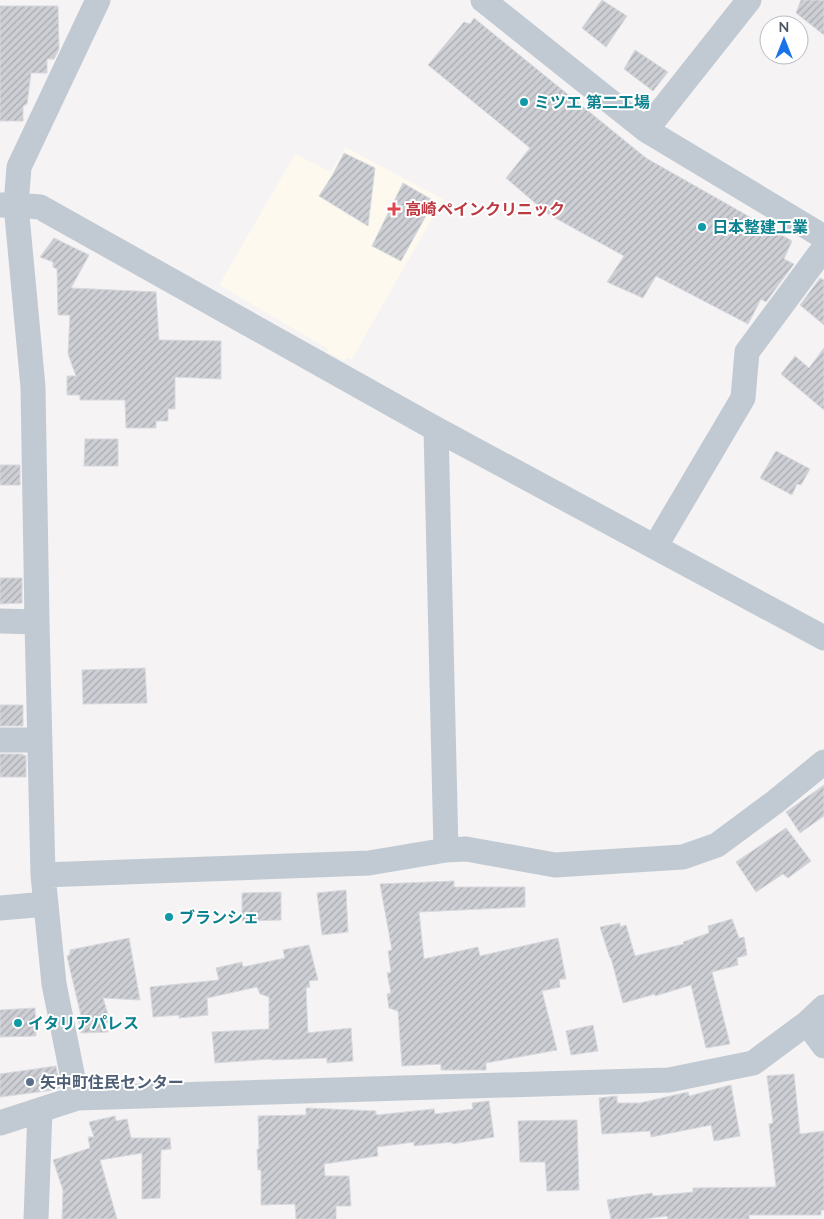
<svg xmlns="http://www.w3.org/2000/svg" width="824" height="1219" font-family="Lato,'Noto Sans JP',sans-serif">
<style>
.commercial{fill:#fdf9ef}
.building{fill:url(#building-hatch);stroke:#d7d9de}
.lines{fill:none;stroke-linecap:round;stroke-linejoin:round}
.street{stroke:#c1cad2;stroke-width:25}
.culture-dot{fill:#0f9aa8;stroke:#fff;stroke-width:2}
.health-dot{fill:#e0444e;stroke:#fff;stroke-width:2}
.service-dot{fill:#5c6f8a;stroke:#fff;stroke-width:2}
.labels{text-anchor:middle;stroke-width:4;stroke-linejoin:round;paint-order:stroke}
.culture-label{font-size:16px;font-weight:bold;fill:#0d838f;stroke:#fff;text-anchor:start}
.health-label{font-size:16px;font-weight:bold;fill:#be3a42;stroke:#fff;text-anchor:start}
.service-label{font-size:16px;font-weight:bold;fill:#4e5e75;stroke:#fff;text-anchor:start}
</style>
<defs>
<pattern id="building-hatch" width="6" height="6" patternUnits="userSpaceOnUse" patternTransform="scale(1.25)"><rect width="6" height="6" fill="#cdcfd5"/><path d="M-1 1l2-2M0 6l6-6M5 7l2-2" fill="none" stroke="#a8abb0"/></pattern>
</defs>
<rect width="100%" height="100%" fill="#f5f3f3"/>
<path class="commercial" d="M 345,147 L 443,199 L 352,359 L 347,358 L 345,361 L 327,352 L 328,349 L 219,285 L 295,154 L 331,172 Z"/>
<path class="building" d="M 602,0 L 627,16 L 606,47 L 582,28 Z
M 801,0 L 824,0 L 824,35 L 796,13 Z
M 0,6 L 58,6 L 59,49 L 54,59 L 47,59 L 47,73 L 31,73 L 27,104 L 23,106 L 23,121 L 0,121 Z
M 474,18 L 646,158 L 792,241 L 784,259 L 794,264 L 766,302 L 761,299 L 748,324 L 656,276 L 643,298 L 607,282 L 624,256 L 548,214 L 506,178 L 530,148 L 428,65 L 464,22 L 470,24 Z
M 635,50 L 668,72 L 653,91 L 624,69 Z
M 344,153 L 375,168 L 368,226 L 319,196 L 332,176 Z
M 403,183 L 434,201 L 401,261 L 372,246 Z
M 54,238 L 89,255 L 71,288 L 156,292 L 159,340 L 221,341 L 221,379 L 175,377 L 175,409 L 168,409 L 168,421 L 156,421 L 156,428 L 126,428 L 125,400 L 80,400 L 80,395 L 67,395 L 67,376 L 76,376 L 68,354 L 70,315 L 58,315 L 57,269 L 53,267 L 53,262 L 40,257 Z
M 820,278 L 824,280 L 824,325 L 800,305 Z
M 824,348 L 824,410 L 781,374 L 795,356 L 809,368 Z
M 85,439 L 118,439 L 118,466 L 84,466 Z
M 776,451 L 810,469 L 801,485 L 797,484 L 792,495 L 760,478 Z
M 0,465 L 20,465 L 20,485 L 0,485 Z
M 0,578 L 22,578 L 22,603 L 0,604 Z
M 145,668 L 147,703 L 83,704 L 82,670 Z
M 0,705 L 23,705 L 23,726 L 0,726 Z
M 0,754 L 23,754 L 23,756 L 26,755 L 26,777 L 0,777 Z
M 824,785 L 824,816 L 800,833 L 786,812 Z
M 786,828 L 811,861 L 788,878 L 783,874 L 756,892 L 736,862 Z
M 454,881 L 454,887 L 525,887 L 525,907 L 419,912 L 424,959 L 478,947 L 480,956 L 558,938 L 566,979 L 559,979 L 560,987 L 542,991 L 557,1050 L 486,1063 L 486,1070 L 441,1070 L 441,1064 L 402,1066 L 398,1011 L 389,1008 L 387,994 L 391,993 L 387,973 L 391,972 L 388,951 L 392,950 L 380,884 Z
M 346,890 L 348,932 L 322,935 L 317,893 Z
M 281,892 L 281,920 L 242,921 L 242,893 Z
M 732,919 L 739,938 L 744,937 L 747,955 L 737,958 L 738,965 L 712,972 L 730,1044 L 706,1048 L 691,985 L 655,996 L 655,994 L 623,1003 L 611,958 L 610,958 L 600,927 L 620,923 L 620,927 L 626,925 L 635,956 L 684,944 L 683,942 L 709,933 L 708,926 Z
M 129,938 L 140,1000 L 103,998 L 110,1021 L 106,1023 L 108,1032 L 81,1033 L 78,1017 L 81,1016 L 67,956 L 70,954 L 70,950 Z
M 309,945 L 318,980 L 309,981 L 310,987 L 306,988 L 308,1033 L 351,1028 L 353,1061 L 327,1063 L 327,1058 L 272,1060 L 271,1059 L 215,1063 L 212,1032 L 269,1029 L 269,997 L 260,994 L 257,987 L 207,998 L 208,1015 L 179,1018 L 179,1015 L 153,1017 L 150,987 L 219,980 L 216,968 L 242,962 L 243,967 L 285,958 L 283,950 Z
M 35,1008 L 36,1036 L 0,1037 L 0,1010 Z
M 593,1025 L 598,1051 L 571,1055 L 566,1031 Z
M 56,1066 L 60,1088 L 54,1090 L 0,1097 L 0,1074 Z
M 794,1074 L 800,1134 L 824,1131 L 824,1210 L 821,1210 L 821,1215 L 749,1215 L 749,1219 L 668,1219 L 667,1216 L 643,1219 L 611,1219 L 607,1200 L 652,1193 L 653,1196 L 693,1192 L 693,1188 L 776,1187 L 769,1124 L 773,1123 L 767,1076 Z
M 731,1085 L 740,1136 L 714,1141 L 711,1125 L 651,1137 L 650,1131 L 602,1134 L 599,1098 L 617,1096 L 617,1103 L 640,1103 L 688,1092 L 689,1096 Z
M 489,1101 L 494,1137 L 452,1144 L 452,1142 L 414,1146 L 414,1142 L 377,1147 L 378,1156 L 324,1164 L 325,1176 L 349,1176 L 351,1206 L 336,1206 L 336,1219 L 296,1219 L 295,1204 L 261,1205 L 261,1170 L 258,1170 L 257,1149 L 259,1149 L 258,1116 L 306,1115 L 306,1108 L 376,1111 L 376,1115 L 434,1109 L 435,1114 L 473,1109 L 472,1103 Z
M 115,1116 L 116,1121 L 127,1119 L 131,1138 L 170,1138 L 171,1149 L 161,1150 L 160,1198 L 142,1199 L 142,1153 L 100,1160 L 117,1219 L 62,1219 L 63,1190 L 53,1160 L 90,1148 L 88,1137 L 94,1137 L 89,1122 Z
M 577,1120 L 579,1190 L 547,1191 L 545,1162 L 520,1162 L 518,1121 Z"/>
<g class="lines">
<path class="street" d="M 483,0 L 646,130 L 824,237
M 646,130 L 749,0
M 0,205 L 16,205 L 40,207 L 436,429 L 824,638
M 436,429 L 446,850
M 655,547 L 743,398 L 747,352 L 824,248
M 0,621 L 37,622
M 0,740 L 40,740
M 43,875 L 369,863 L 446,850 L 466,849 L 555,865 L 683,857 L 717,845 L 775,802 L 824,762
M 0,908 L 46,904
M 807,1023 L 824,1046
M 77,1098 L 54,984 L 43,875 L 37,622 L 33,387 L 16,205 L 19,167 L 98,0
M 0,1123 L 77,1098 L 669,1080 L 753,1063 L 807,1023 L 824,1007
M 36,1219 L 40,1110"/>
</g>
<g class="culture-dot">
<circle cx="524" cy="102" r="5"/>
<circle cx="702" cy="227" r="5"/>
<circle cx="169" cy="917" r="5"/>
<circle cx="18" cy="1023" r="5"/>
</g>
<path class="health-dot" d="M391.5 201.5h5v5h5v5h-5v5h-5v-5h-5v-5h5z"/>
<circle class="service-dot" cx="30" cy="1082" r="5"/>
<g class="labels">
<g class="culture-label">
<text x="534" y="108">ミツエ 第二工場</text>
<text x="712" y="233">日本整建工業</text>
<text x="179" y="923">ブランシェ</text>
<text x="28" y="1029">イタリアパレス</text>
</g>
<g class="health-label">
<text x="405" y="215">高崎ペインクリニック</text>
</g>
<g class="service-label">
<text x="40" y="1088">矢中町住民センター</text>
</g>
</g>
<g transform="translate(784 40)"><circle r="24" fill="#ffffff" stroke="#b7bbc0"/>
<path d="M0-4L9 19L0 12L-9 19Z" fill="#1a73e8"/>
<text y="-8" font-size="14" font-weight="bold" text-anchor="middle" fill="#4a5661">N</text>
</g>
</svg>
